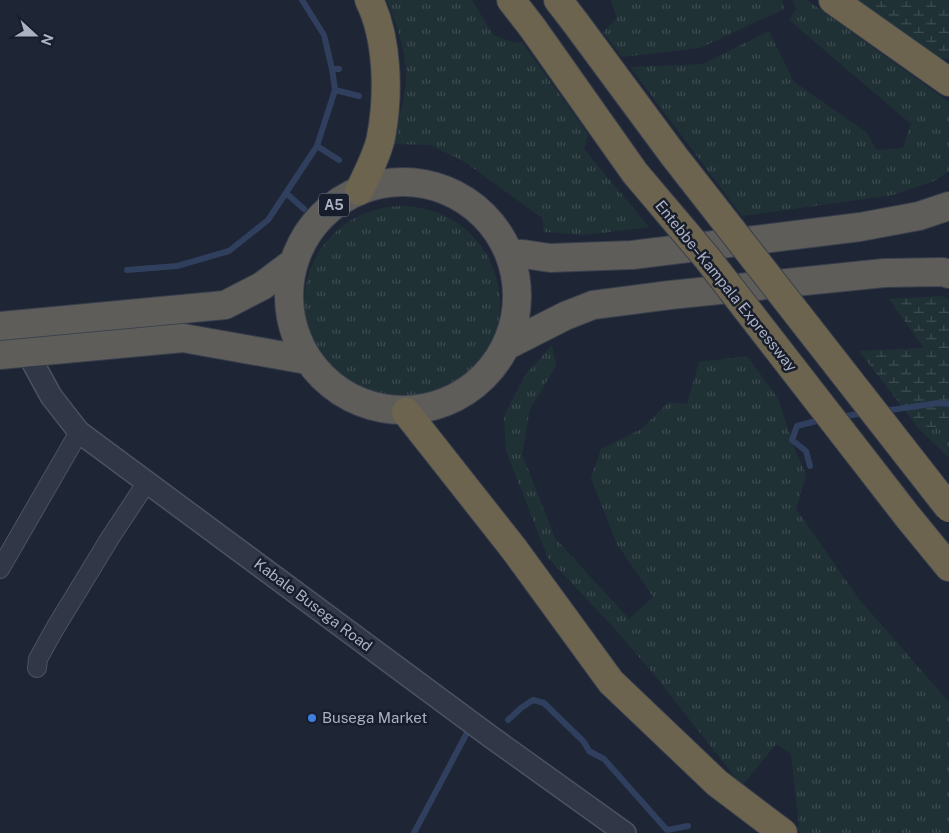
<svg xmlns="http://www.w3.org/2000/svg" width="949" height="833" font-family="'Public Sans',sans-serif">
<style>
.grass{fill:url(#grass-tufts)}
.wetland{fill:url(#wetland-marsh)}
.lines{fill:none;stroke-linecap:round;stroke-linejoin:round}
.stream{stroke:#303f5d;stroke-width:6}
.minor-casing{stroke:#4c5261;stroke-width:20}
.tertiary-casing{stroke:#4c5261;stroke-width:24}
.trunk-casing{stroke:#393f4d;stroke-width:30}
.motorway-casing{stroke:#393f4d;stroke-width:30}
.minor{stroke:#313746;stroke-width:18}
.tertiary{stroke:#313746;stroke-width:21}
.trunk{stroke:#5e5d5a;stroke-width:28}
.motorway{stroke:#6c644e;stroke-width:28}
.motorway-bridge-casing{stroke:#393f4d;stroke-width:30;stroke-linecap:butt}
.motorway-bridge{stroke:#6c644e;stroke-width:28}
.shop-dot{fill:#3f7fe0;stroke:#171d2a;stroke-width:2}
.labels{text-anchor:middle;stroke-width:5;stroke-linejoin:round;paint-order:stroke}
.shield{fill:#171d2a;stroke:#7f8595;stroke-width:1}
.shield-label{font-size:14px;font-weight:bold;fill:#abb1c3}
.street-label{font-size:15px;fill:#abb1c3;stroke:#171d2a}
.poi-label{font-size:15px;fill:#abb1c3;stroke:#171d2a;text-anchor:start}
</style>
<defs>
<pattern id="grass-tufts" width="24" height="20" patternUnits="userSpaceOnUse" patternTransform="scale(1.25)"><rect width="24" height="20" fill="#203136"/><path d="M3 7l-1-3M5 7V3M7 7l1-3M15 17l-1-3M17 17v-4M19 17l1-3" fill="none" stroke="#3e4c51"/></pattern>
<pattern id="wetland-marsh" width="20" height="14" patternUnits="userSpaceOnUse" patternTransform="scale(1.25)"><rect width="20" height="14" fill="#203136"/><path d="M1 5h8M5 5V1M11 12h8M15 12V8" fill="none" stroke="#3e4c51"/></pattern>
</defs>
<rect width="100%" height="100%" fill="#1e2535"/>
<path class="grass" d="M 387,0 L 472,0 L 493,35 L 516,43 L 522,42 L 588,134 L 584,149 L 649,227 L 585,235 L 544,232 L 542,218 L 465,162 L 430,145 L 391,144 C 398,122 406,98 406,75 C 406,49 396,24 387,0 Z
M 611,0 L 782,0 L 784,9 L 700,48 L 622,57 L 603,32 L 617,18 Z
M 792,0 L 807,0 L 949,102 L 949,171 L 934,181 L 893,195 L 742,216 L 630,67 L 703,64 L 769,31 L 794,82 L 866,132 L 877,150 L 903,148 L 911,124 L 789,20 L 796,9 Z
M304 304a98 98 0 1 1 196 0a98 98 0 1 1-196 0Z
M 552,345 L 556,366 L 530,409 L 522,454 L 555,538 L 629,619 L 653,597 L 617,544 L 591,478 L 601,449 L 641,429 L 669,402 L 687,404 L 699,362 L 747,356 L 778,398 L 795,450 L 806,474 L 796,509 L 859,599 L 949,702 L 949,833 L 801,833 L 794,828 L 799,825 L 791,754 L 776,744 L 742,786 L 656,677 L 615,629 L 548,558 L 506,451 L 504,416 L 525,375 Z
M 949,426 L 949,458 L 920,430 Z"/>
<path class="wetland" d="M 854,0 L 949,0 L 949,59 L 937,58 Z
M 942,296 L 949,300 L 949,426 L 920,430 L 859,351 L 924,348 L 889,299 Z"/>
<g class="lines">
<path class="stream" d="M 302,0 L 324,35 L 332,69 L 339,69
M 335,90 L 359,96
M 317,146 L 339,160
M 286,193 L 304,209
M 127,270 L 177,266 L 229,251 L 268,220 L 317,146 L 335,90 L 332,69
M 884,411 L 938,403 L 949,404
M 839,417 L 866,413
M 810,466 L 806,451 L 792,440 L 797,426 L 824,419
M 508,720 L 521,708 L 533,700 L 544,703 L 584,742 L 589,751 L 604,759 L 667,830 L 688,826
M 414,833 L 469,729"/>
<defs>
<path id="minor" d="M 0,569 L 79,432
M 37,668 L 38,659 L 54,630 L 110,538 L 147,482"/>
<path id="tertiary" d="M 27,352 L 51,396 L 79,432 L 491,737 L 625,833"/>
<path id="trunk" d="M289 296a114 114 0 1 1 228 0a114 114 0 1 1-228 0Z
M 510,252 L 550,258 L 632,255 L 860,227 L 919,216 L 949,206
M 0,326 L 225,305 L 262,286 L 294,262
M 508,345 L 565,316 L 593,305 L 670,295 L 884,273 L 943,272 L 949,274
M 0,355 L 183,338 L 307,360"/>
<path id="motorway" d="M 511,0 L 532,27
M 558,0 L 575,22
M 833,0 L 949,82
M 359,191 C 366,176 378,154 381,137 C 389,95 388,38 369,0
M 406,412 L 514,549 L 611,682 L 717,783 L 783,833
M 908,517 L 949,567"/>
</defs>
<use href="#minor" class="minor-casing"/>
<use href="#tertiary" class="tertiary-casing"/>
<use href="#trunk" class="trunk-casing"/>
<use href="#motorway" class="motorway-casing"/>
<use href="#minor" class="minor"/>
<use href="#tertiary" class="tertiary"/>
<use href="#trunk" class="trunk"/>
<use href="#motorway" class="motorway"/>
<defs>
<path id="motorway-bridge" d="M 575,22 L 674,156 L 949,508
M 532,27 L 635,173 L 707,258 L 908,517"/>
</defs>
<use href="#motorway-bridge" class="motorway-bridge-casing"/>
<use href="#motorway-bridge" class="motorway-bridge"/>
</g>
<circle class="shop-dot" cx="312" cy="718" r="5"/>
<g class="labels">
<rect class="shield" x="319" y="193.5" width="30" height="23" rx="4"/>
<g class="shield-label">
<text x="334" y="210">A5</text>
</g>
<g class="street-label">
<text transform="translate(726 286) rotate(51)" y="5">Entebbe–Kampala Expressway</text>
<text transform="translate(313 605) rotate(37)" y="5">Kabale Busega Road</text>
</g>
<g class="poi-label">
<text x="322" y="723">Busega Market</text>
</g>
</g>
<g transform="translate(35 35) rotate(111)" stroke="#171d2a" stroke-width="4" paint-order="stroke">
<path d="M0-4L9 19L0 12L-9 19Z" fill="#abb1c3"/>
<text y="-8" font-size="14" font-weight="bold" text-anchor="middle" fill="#abb1c3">N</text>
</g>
</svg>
